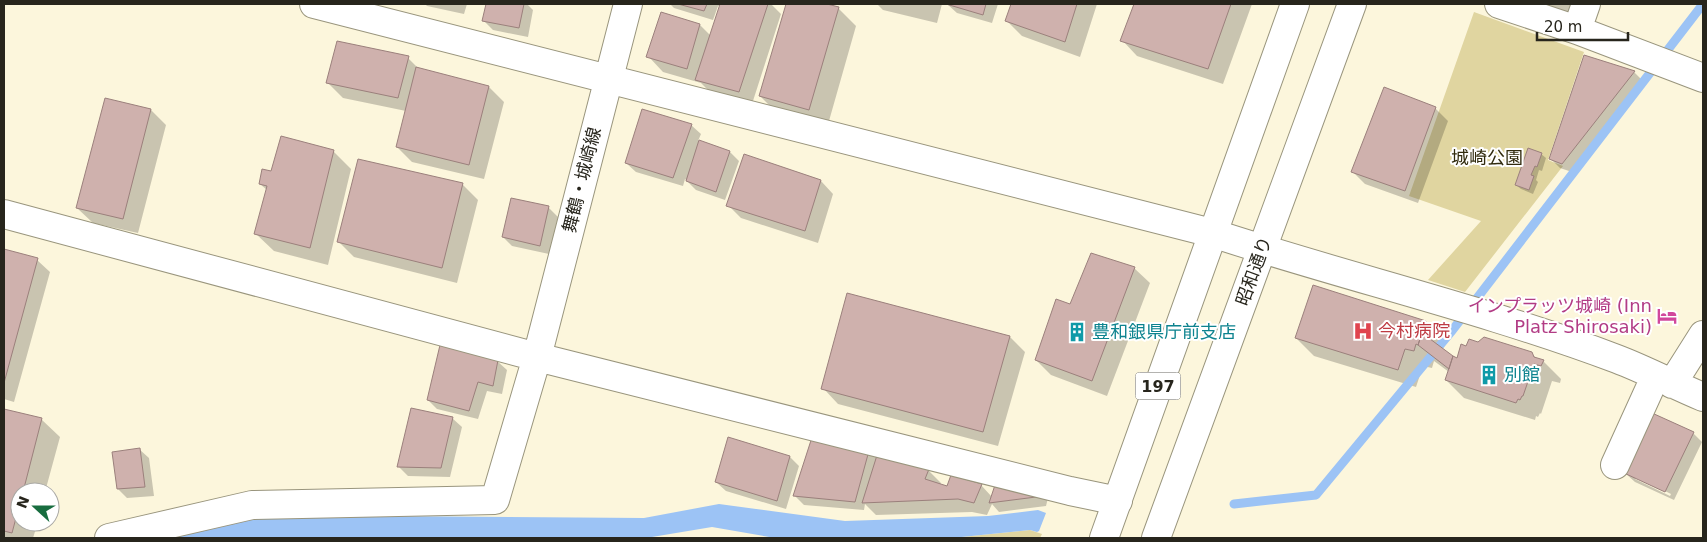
<svg xmlns="http://www.w3.org/2000/svg" width="1707" height="542" font-family="'DejaVu Sans','Noto Sans JP',sans-serif">
<style>
.green{fill:#e0d5a0}
.water{fill:#9cc3f5}
.shadow{fill:#0003;fill-rule:evenodd}
.lines{fill:none;stroke-linecap:round;stroke-linejoin:round}
.stream{stroke:#9cc3f5;stroke-width:9}
.building{fill:#cfb1ad;stroke:#9b807c}
.street-casing{stroke:#99957d;stroke-width:30}
.highway-casing{stroke:#99957d;stroke-width:30}
.street{stroke:#fff;stroke-width:28}
.highway{stroke:#fff;stroke-width:28}
.labels{text-anchor:middle;stroke-width:4;stroke-linejoin:round;paint-order:stroke}
.shield{fill:#fff;stroke:#686660;stroke-width:1}
.shield-label{font-size:16px;font-weight:bold;fill:#27251c}
.park-label{font-size:18px;fill:#312b0e;stroke:#fff}
.street-label{font-size:18px;fill:#27251c;stroke:#fff}
.hotel-label{font-size:18px;fill:#b23c85;stroke:#fff;text-anchor:end}
.health-label{font-size:18px;fill:#be3a42;stroke:#fff;text-anchor:start}
.culture-label{font-size:18px;fill:#0d838f;stroke:#fff;text-anchor:start}
</style>
<rect width="100%" height="100%" fill="#fcf6dc"/>
<path class="green" d="M 1474,12 L 1584,52 L 1548,160 L 1563,166 L 1465,292 L 1428,280 L 1481,221 L 1409,196 Z
M 1030,530 L 1042,534 L 1040,538 L 952,538 Z"/>
<path class="water" d="M 719,504 L 845,521 L 988,516 L 1038,510 L 1046,513 L 1039,531 L 1037,532 L 1030,530 L 952,538 L 775,538 L 712,527 L 646,538 L 161,538 L 260,515 L 644,518 Z"/>
<path class="shadow" d="M 425,4 L 467,4 L 464,14 L 427,6 Z
M 487,4 L 527,4 L 533,10 L 528,37 L 493,30 L 484,21 Z
M 670,4 L 771,4 L 781,14 L 752,104 L 710,92 L 701,83 L 663,72 L 648,56 L 700,25 L 711,36 L 720,6 L 718,6 L 713,20 L 674,8 Z
M 788,4 L 823,4 L 838,8 L 856,26 L 827,128 L 778,114 L 760,96 Z
M 877,4 L 942,4 L 937,23 L 883,10 Z
M 947,4 L 998,4 L 992,23 L 957,13 Z
M 1012,4 L 1097,4 L 1080,57 L 1022,36 L 1007,21 Z
M 1136,4 L 1252,4 L 1223,84 L 1137,56 L 1122,40 Z
M 1541,4 L 1583,4 L 1577,17 Z
M 408,58 L 420,70 L 489,87 L 504,102 L 484,179 L 412,162 L 397,147 L 406,111 L 343,98 L 328,83 Z
M 1634,72 L 1643,81 L 1572,172 L 1560,168 L 1551,159 Z
M 106,100 L 151,110 L 166,125 L 138,233 L 93,223 L 77,208 Z
M 1435,108 L 1448,121 L 1418,203 L 1365,184 L 1353,172 Z
M 691,125 L 701,134 L 698,141 L 730,152 L 739,161 L 725,200 L 696,190 L 685,179 L 683,186 L 636,172 L 626,163 Z
M 333,151 L 351,169 L 328,265 L 274,251 L 255,233 L 267,190 L 260,184 L 272,172 Z
M 1541,154 L 1546,158 L 1542,171 L 1539,170 L 1536,180 L 1538,182 L 1533,194 L 1521,189 L 1516,185 Z
M 821,181 L 833,194 L 818,243 L 741,218 L 728,205 Z
M 462,184 L 478,200 L 457,283 L 354,257 L 339,242 Z
M 548,207 L 558,217 L 549,254 L 512,246 L 503,237 Z
M 4,251 L 37,260 L 50,272 L 14,402 L 4,399 Z
M 1134,268 L 1150,283 L 1107,396 L 1051,375 L 1036,360 L 1070,306 Z
M 1425,322 L 1443,340 L 1441,348 L 1458,360 L 1531,353 L 1537,359 L 1543,361 L 1561,379 L 1560,383 L 1552,381 L 1541,414 L 1540,413 L 1538,417 L 1536,416 L 1535,420 L 1464,398 L 1446,380 L 1449,372 L 1434,361 L 1432,368 L 1423,366 L 1416,387 L 1314,356 L 1296,338 Z
M 1010,337 L 1025,352 L 998,446 L 838,404 L 823,388 Z
M 497,361 L 507,370 L 502,394 L 487,391 L 478,419 L 437,409 L 428,400 Z
M 4,410 L 41,419 L 60,437 L 45,492 L 20,492 L 20,522 L 38,522 L 33,538 L 4,538 Z
M 412,410 L 452,418 L 462,427 L 450,477 L 408,476 L 399,467 Z
M 814,432 L 928,470 L 941,483 L 940,485 L 948,487 L 981,485 L 992,497 L 998,480 L 1048,498 L 1046,506 L 999,512 L 992,504 L 987,515 L 972,512 L 876,515 L 865,504 L 864,510 L 804,505 L 795,496 Z
M 1693,433 L 1702,442 L 1674,500 L 1635,482 L 1625,473 ZM 1635,476 L 1671,494 L 1670,496 L 1635,479 Z
M 729,439 L 790,457 L 799,466 L 786,509 L 726,491 L 716,482 Z
M 139,449 L 149,458 L 154,496 L 127,498 L 118,489 Z"/>
<g class="lines">
<path class="stream" d="M 1234,504 L 1316,495 L 1451,332 L 1703,4"/>
</g>
<path class="building" d="M 486,4 L 524,4 L 519,28 L 482,21 Z
M 678,4 L 707,4 L 704,11 Z
M 720,4 L 768,4 L 739,92 L 695,80 Z
M 786,4 L 827,4 L 839,7 L 809,110 L 759,96 Z
M 946,4 L 986,4 L 983,15 Z
M 1011,4 L 1077,4 L 1065,42 L 1005,21 Z
M 1134,4 L 1231,4 L 1208,69 L 1120,41 Z
M 661,12 L 700,24 L 687,69 L 646,57 Z
M 337,41 L 409,56 L 398,98 L 326,83 Z
M 1584,55 L 1635,71 L 1562,164 L 1549,159 Z
M 416,67 L 489,86 L 469,165 L 396,147 Z
M 1384,87 L 1436,107 L 1405,191 L 1351,172 Z
M 105,98 L 151,109 L 123,219 L 76,208 Z
M 642,109 L 692,124 L 673,178 L 625,163 Z
M 281,136 L 334,150 L 310,248 L 254,234 L 267,186 L 259,184 L 262,169 L 271,171 Z
M 699,140 L 730,151 L 716,192 L 686,181 Z
M 1528,148 L 1542,153 L 1537,167 L 1535,166 L 1531,175 L 1534,176 L 1529,190 L 1515,185 Z
M 744,154 L 821,180 L 805,231 L 726,206 Z
M 358,159 L 463,183 L 442,268 L 337,242 Z
M 511,198 L 549,206 L 540,246 L 502,237 Z
M 4,249 L 38,258 L 4,383 Z
M 1091,253 L 1135,267 L 1092,381 L 1035,360 L 1056,299 L 1070,304 Z
M 1313,285 L 1426,321 L 1418,345 L 1416,344 L 1414,351 L 1405,349 L 1398,370 L 1295,338 Z
M 847,293 L 1010,336 L 983,432 L 821,389 Z
M 1422,333 L 1453,356 L 1449,369 L 1418,345 Z
M 1484,337 L 1532,352 L 1534,357 L 1544,360 L 1541,366 L 1534,364 L 1523,396 L 1522,396 L 1520,400 L 1518,399 L 1516,403 L 1445,380 L 1453,356 L 1457,358 L 1461,344 L 1466,346 L 1469,339 L 1478,342 Z
M 440,345 L 498,360 L 493,386 L 478,382 L 469,411 L 427,400 Z
M 411,408 L 453,417 L 441,468 L 397,467 Z
M 4,409 L 42,418 L 23,492 L 20,492 L 20,503 L 12,533 L 4,531 Z
M 1652,413 L 1694,432 L 1665,492 L 1624,473 Z
M 814,431 L 870,447 L 855,502 L 793,496 Z
M 728,437 L 790,456 L 777,501 L 715,482 Z
M 140,448 L 145,487 L 117,489 L 112,452 Z
M 878,452 L 929,469 L 925,479 L 947,486 L 951,475 L 982,484 L 974,503 L 958,499 L 862,503 Z
M 997,479 L 1036,497 L 989,503 Z"/>
<g class="lines">
<defs>
<path id="street" d="M 314,4 L 1212,233 C 1346,277 1484,309 1617,359 C 1646,370 1674,385 1703,397
M 1499,4 L 1577,30 L 1703,78
M 1577,30 L 1586,4
M 4,214 L 537,357 L 1070,491 L 1118,501
M 1672,384 L 1703,335
M 1615,465 L 1655,377
M 109,538 L 252,505 L 495,500 L 537,357 L 628,4"/>
<path id="highway" d="M 1104,538 L 1295,4
M 1156,538 L 1352,4"/>
</defs>
<use href="#street" class="street-casing"/>
<use href="#highway" class="highway-casing"/>
<use href="#street" class="street"/>
<use href="#highway" class="highway"/>
</g>
<defs>
<symbol id="hotel-bare" viewBox="-9 -9 18 18"><path d="M-6-4.5h1.5V1H6V5H4.5V3h-9V5H-6ZM-4 0a1.8 1.8 0 1 1 3.6 0ZM.5 0V-2.5h3Q6-2.5 6 0Z" fill="#d1479c" stroke="#fff" stroke-width="2.5" paint-order="stroke"/></symbol>
<symbol id="hospital-bare" viewBox="-9 -9 18 18"><path d="M-5-5h3v3.5h4V-5h3V5h-3V1.5h-4V5h-3Z" fill="#e0444e" stroke="#fff" stroke-width="2.5" paint-order="stroke"/></symbol>
<symbol id="building-bare" viewBox="-9 -9 18 18"><path d="M-4-6H4V6H1V3H-1V6H-4ZM-2.5-4.3h1.7v1.8h-1.7ZM.8-4.3h1.7v1.8H.8ZM-2.5-1h1.7V.8h-1.7ZM.8-1h1.7V.8H.8Z" fill="#0f9aa8" stroke="#fff" stroke-width="2.5" paint-order="stroke"/></symbol>
</defs>
<g fill-rule="evenodd">
<use href="#hotel-bare" x="1653" y="302" width="28" height="28"/>
<use href="#hospital-bare" x="1349" y="317" width="28" height="28"/>
<use href="#building-bare" x="1063" y="318" width="28" height="28"/>
<use href="#building-bare" x="1475" y="361" width="28" height="28"/>
</g>
<g class="labels">
<rect class="shield" x="1135.5" y="372.5" width="45" height="27" rx="4"/>
<g class="shield-label">
<text x="1158" y="392">197</text>
</g>
<g class="park-label">
<text x="1487" y="164">城崎公園</text>
</g>
<g class="street-label">
<text transform="translate(582 180) rotate(-76)" y="6">舞鶴・城崎線</text>
<text transform="translate(1254 271) rotate(-70)" y="6">昭和通り</text>
</g>
<g class="hotel-label">
<text x="1652" y="312">インプラッツ城崎 (Inn<tspan x="1652" dy="21">Platz Shirosaki)</tspan></text>
</g>
<g class="health-label">
<text x="1378" y="337">今村病院</text>
</g>
<g class="culture-label">
<text x="1092" y="338">豊和銀県庁前支店</text>
<text x="1504" y="381">別館</text>
</g>
</g>
<rect width="1707" height="542" fill="none" stroke="#27251c" stroke-width="10"/>
<g transform="translate(35 507) rotate(291)"><circle r="24" fill="#ffffff" stroke="#a9a8a4"/>
<path d="M0-4L9 19L0 12L-9 19Z" fill="#186d3f"/>
<text y="-8" font-size="14" font-weight="bold" text-anchor="middle" fill="#27251c">N</text>
</g>
<path d="M1537 32v8h91v-8" fill="none" stroke="#27251c" stroke-width="2.5"/>
<text x="1544" y="32" font-size="15" fill="#27251c" stroke="#ffffff" stroke-width="4" paint-order="stroke">20 m</text>
</svg>
